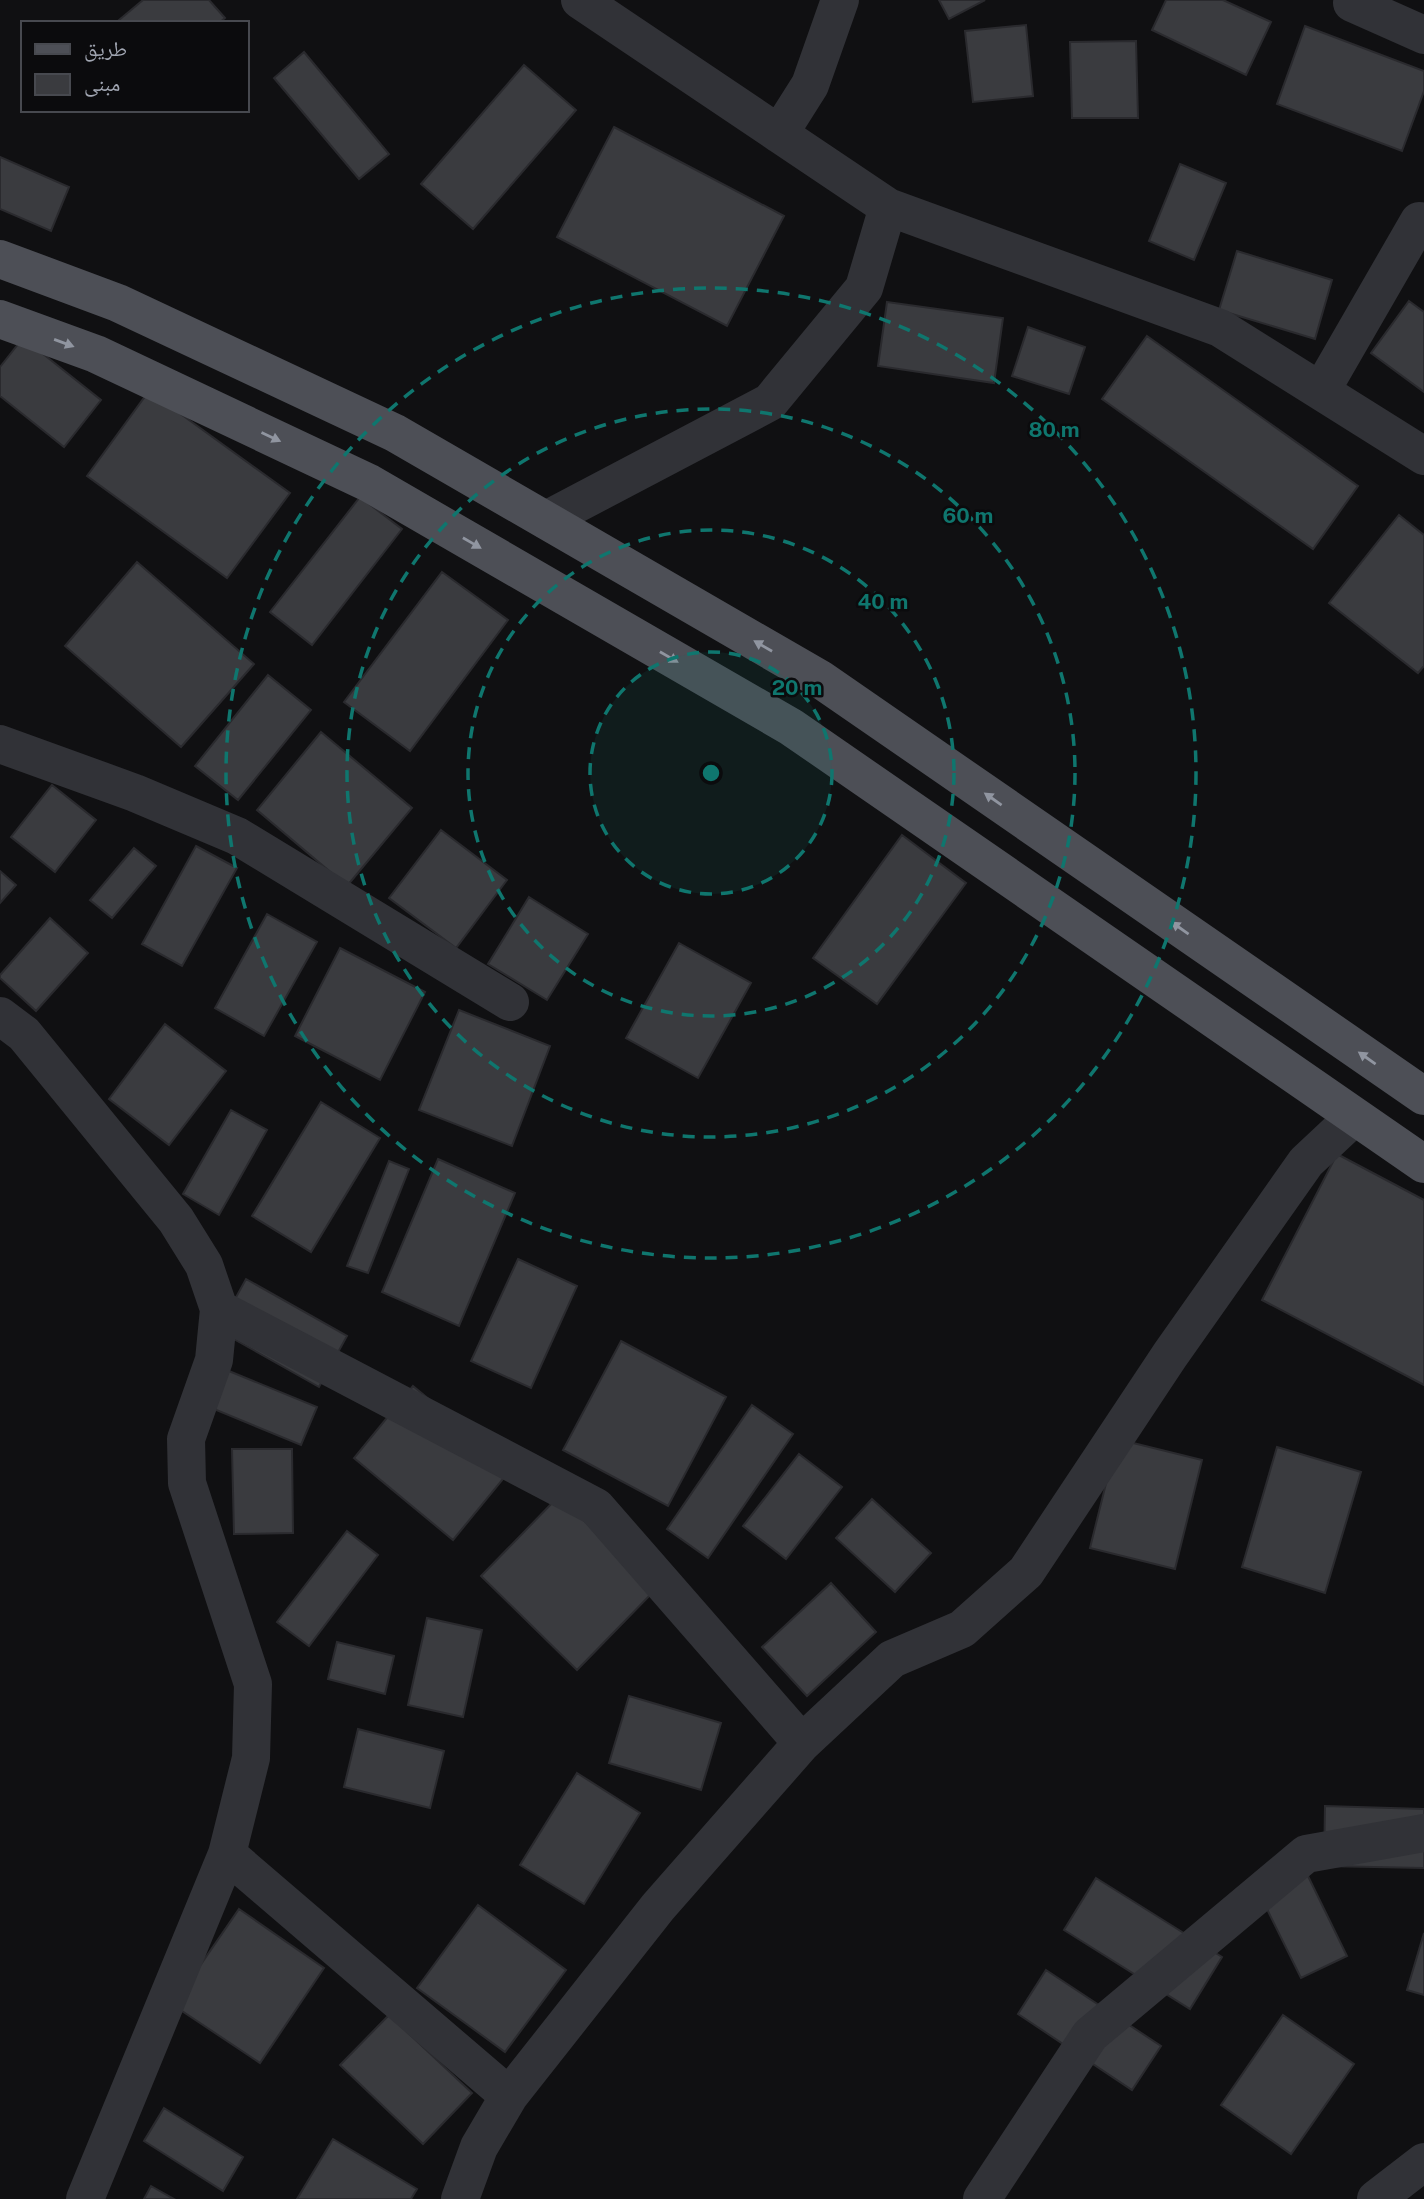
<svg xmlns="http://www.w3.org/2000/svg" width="1424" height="2199" font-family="'Public Sans','Noto Naskh Arabic',sans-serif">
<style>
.building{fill:#3a3b3f;stroke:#2a2a2e;stroke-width:2}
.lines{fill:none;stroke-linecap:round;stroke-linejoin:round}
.minor{stroke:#313237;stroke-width:38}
.major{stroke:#4d4f56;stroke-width:38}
.oneway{fill:#9095a0}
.ring{fill:none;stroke:#0f766e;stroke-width:3.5;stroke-dasharray:12 9}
.centre{fill:#0f766e;stroke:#0b0b0d;stroke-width:3.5}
.ring-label{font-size:21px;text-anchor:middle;font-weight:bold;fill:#0f766e;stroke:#0b0b0d;stroke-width:5;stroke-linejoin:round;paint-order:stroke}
</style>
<rect width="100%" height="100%" fill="#101012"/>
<path class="building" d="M 143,0 L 209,0 L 225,18 L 219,23 L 122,23 L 119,20 Z
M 939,0 L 985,0 L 949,19 Z
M 1166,0 L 1223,0 L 1271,22 L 1246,75 L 1152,30 Z
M 1026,25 L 1033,96 L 973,102 L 965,31 Z
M 1305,26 L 1424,71 L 1424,91 L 1402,151 L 1277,104 Z
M 1136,41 L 1138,118 L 1072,118 L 1070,42 Z
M 304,52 L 389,154 L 359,179 L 274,78 Z
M 524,65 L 576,110 L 473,229 L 421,184 Z
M 614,127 L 784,216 L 727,326 L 557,237 Z
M 0,157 L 69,187 L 51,231 L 0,209 Z
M 1180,164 L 1226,183 L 1194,260 L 1149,241 Z
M 1237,251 L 1332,280 L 1315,339 L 1219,310 Z
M 1409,301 L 1424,312 L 1424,392 L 1371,353 Z
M 887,302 L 1003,318 L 994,383 L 878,366 Z
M 1028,327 L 1085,347 L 1069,394 L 1012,376 Z
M 1147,336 L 1358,486 L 1313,549 L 1102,399 Z
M 23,338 L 101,400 L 64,447 L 0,396 L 0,367 Z
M 149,391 L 290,493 L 227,578 L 87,476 Z
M 360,497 L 402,529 L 312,645 L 270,612 Z
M 1399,515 L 1424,535 L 1424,666 L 1418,673 L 1329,603 Z
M 137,562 L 254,664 L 181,747 L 65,646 Z
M 442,572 L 508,620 L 410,751 L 344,702 Z
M 268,675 L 311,710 L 238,800 L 195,766 Z
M 321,732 L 412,808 L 347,886 L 257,810 Z
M 52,785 L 96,820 L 55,872 L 11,837 Z
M 441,830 L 507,880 L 456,948 L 389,898 Z
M 902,835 L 966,883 L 877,1004 L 813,958 Z
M 196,846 L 237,868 L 182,966 L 142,944 Z
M 134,848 L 156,866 L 112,918 L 90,900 Z
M 0,871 L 16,885 L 0,903 Z
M 529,897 L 588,934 L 547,1000 L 488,964 Z
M 267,914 L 317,942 L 264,1036 L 215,1008 Z
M 50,918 L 88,953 L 36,1011 L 0,978 L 0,975 Z
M 679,943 L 751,983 L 698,1078 L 626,1038 Z
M 340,948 L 425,992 L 380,1080 L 295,1036 Z
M 459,1010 L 550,1046 L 512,1146 L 419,1110 Z
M 165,1024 L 226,1071 L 169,1145 L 109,1099 Z
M 321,1102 L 380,1138 L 311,1252 L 252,1216 Z
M 231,1110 L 267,1130 L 219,1215 L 183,1194 Z
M 1337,1154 L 1424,1200 L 1424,1385 L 1262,1300 Z
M 438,1159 L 515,1193 L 459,1326 L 382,1292 Z
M 389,1161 L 409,1169 L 368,1273 L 347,1266 Z
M 518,1259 L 577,1286 L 531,1388 L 471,1361 Z
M 246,1279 L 347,1336 L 319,1387 L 218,1330 Z
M 621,1341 L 726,1397 L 668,1506 L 563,1450 Z
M 224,1369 L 317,1407 L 301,1445 L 209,1407 Z
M 413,1386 L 512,1468 L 453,1540 L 354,1458 Z
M 752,1405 L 793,1434 L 708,1558 L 667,1529 Z
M 1117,1439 L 1202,1460 L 1175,1569 L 1090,1548 Z
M 1277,1447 L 1361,1472 L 1325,1593 L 1242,1567 Z
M 232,1449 L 292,1449 L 293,1533 L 234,1534 Z
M 799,1454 L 842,1487 L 786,1559 L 743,1526 Z
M 559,1496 L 655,1590 L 577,1670 L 481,1576 Z
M 872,1499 L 931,1553 L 895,1592 L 836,1538 Z
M 347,1531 L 378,1555 L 309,1646 L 277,1622 Z
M 831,1583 L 876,1632 L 807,1696 L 762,1647 Z
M 427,1618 L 482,1630 L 463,1717 L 408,1705 Z
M 337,1642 L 394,1656 L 385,1694 L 328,1679 Z
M 629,1696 L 721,1723 L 701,1790 L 609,1763 Z
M 358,1729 L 444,1751 L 430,1808 L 344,1787 Z
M 577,1773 L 640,1813 L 584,1904 L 520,1865 Z
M 1325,1806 L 1424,1809 L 1424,1868 L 1324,1866 Z
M 1306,1872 L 1347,1956 L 1301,1978 L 1260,1895 Z
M 1096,1878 L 1222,1957 L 1190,2009 L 1064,1930 Z
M 478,1905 L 566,1970 L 505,2052 L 417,1988 Z
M 239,1909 L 324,1968 L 260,2063 L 173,2005 Z
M 1424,1933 L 1424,1995 L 1407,1990 Z
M 1046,1970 L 1161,2046 L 1132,2090 L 1018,2014 Z
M 389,2015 L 472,2093 L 423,2144 L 340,2065 Z
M 1283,2015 L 1354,2064 L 1291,2154 L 1221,2105 Z
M 164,2108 L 243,2157 L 223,2191 L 144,2141 Z
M 333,2139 L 417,2189 L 411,2199 L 297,2199 Z
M 151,2186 L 174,2199 L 144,2199 Z"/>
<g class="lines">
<path class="minor" d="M 580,0 L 888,207 L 1220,328 L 1424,456
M 1352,3 L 1424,35
M 779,134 L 810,85 L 840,0
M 1321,391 L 1419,221 L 1424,222
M 546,520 L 770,402 L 864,288 L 888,207
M 0,744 L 135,793 L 237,836 L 510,1002
M 0,1016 L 24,1034 L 176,1220 L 204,1265 L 219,1309 L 214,1360 L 186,1439 L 187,1483 L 253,1684 L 251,1758 L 227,1854 L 85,2199
M 219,1309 L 596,1507 L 802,1743
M 227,1854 L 509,2096
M 460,2199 L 479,2147 L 509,2096 L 658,1907 L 802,1743 L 892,1659 L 962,1629 L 1026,1572 L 1170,1355 L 1306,1162 L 1354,1117
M 982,2199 L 1090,2035 L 1306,1854 L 1424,1833
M 1376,2199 L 1424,2162"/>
<path class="major" d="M 0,259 L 118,303 L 395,433 L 820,679 L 1424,1096
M 0,319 L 96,354 L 369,483 L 791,727 L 1424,1164"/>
</g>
<defs><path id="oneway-solid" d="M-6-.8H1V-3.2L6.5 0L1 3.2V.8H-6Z" transform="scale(1.75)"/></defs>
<g class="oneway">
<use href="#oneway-solid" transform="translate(64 343) rotate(20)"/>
<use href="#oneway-solid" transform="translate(271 437) rotate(25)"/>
<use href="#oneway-solid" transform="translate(472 543) rotate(30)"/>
<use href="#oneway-solid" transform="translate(763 646) rotate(-150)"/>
<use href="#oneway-solid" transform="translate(669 657) rotate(30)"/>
<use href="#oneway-solid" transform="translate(993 799) rotate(-145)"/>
<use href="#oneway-solid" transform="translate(1180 928) rotate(-145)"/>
<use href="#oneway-solid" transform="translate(1367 1058) rotate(-145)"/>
</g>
<circle cx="711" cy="773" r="121" fill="#0f766e" fill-opacity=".12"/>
<g class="ring">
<circle cx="711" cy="773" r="121"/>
<circle cx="711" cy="773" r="243"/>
<circle cx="711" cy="773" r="364"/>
<circle cx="711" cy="773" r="485"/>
</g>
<circle cx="711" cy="773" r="10" class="centre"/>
<g class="ring-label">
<text x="1054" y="437">80 m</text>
<text x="968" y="523">60 m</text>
<text x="883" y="609">40 m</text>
<text x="797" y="695">20 m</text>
</g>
<rect x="21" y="21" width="228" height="91" fill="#0b0b0d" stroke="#47494f" stroke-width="2"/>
<rect x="35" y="44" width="35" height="10" fill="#4d4f56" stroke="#47494f" stroke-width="2"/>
<text x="84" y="56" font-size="21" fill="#a1a6b2">طريق</text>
<rect x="35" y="74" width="35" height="21" fill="#3a3b3f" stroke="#47494f" stroke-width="2"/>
<text x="84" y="91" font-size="21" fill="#a1a6b2">مبنى</text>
</svg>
